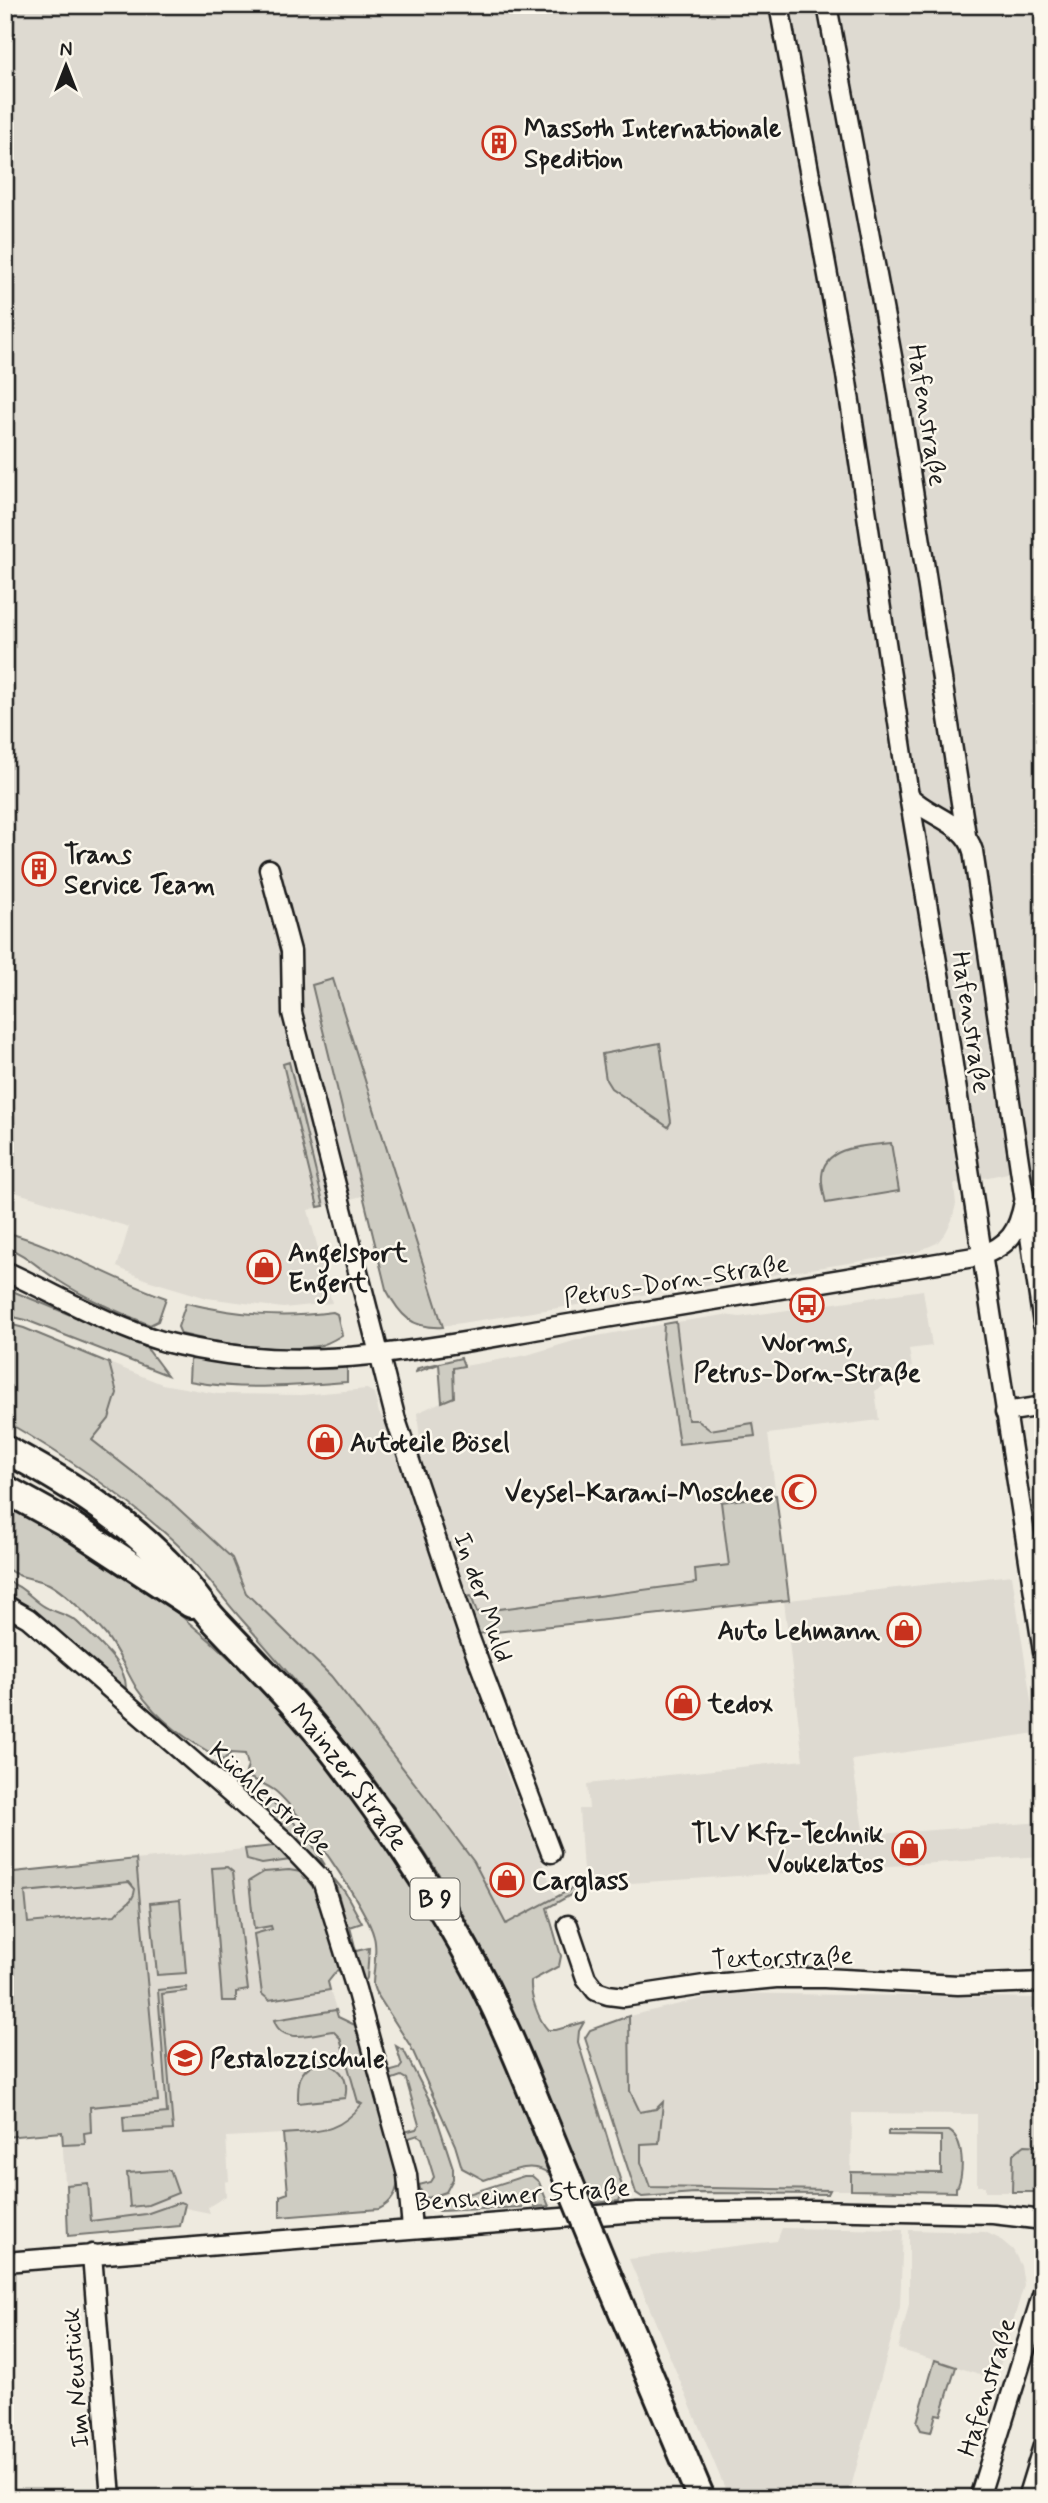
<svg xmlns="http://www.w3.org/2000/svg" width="1048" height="2503" font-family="Mynerve,sans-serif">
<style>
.built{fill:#dedad1}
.green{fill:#ceccc2;stroke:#75746f;stroke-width:2;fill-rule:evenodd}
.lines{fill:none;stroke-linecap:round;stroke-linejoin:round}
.minor-casing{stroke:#1c1c1c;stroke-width:23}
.primary-casing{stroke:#1c1c1c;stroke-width:32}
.minor{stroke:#fbf7ec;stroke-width:18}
.primary{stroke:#fbf7ec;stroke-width:26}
.primary-bridge-casing{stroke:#1c1c1c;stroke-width:32;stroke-linecap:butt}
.primary-bridge{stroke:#fbf7ec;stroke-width:26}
.labels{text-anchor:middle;stroke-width:5;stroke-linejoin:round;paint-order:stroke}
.shield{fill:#fbf7ec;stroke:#5f5e5a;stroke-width:2}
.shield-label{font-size:24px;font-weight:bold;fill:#1c1c1c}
.poi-label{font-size:26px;font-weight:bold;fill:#1c1c1c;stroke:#fbf7ec;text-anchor:start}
.street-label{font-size:26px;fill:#1c1c1c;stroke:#fbf7ec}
</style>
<rect width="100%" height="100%" fill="#eeeadf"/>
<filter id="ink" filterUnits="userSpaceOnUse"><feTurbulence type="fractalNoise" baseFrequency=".0143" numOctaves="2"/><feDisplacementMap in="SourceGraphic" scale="14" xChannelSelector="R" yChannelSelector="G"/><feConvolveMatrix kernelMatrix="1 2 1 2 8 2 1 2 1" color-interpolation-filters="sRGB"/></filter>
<g filter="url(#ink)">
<path class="built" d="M 5,5 L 1043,5 L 1043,1262 L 1027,1169 L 954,1184 L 956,1204 L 952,1220 L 946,1232 L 937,1243 L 914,1253 L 429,1328 L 407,1319 L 399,1311 L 386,1289 L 362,1196 L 308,1210 L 332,1303 L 283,1308 L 207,1298 L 147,1280 L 117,1267 L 129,1227 L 5,1189 Z
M 923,1290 L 932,1346 L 909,1349 L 912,1367 L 875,1391 L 879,1420 L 768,1434 L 789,1600 L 1012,1575 L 1036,1733 L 852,1760 L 864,1835 L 1043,1822 L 1043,1856 L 584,1886 L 579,1809 L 589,1809 L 587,1784 L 803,1760 L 784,1601 L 477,1634 L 425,1482 L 417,1413 L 454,1396 L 453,1368 L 527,1355 L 580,1339 L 664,1324 L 724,1315 L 740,1317 Z
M 109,1363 L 162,1384 L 218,1394 L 301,1395 L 367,1389 L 374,1393 L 379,1413 L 394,1432 L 458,1638 L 505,1769 L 556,1897 L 506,1924 L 427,1799 L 331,1676 L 246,1593 L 232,1558 L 169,1500 L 91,1439 L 117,1393 Z
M 274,1846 L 282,1850 L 318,1894 L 339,1968 L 328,1983 L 338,2016 L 355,2025 L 398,2177 L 395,2193 L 385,2205 L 379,2209 L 280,2217 L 280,2196 L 288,2193 L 283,2134 L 226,2137 L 229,2181 L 225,2182 L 226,2196 L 208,2207 L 210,2213 L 185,2208 L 180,2226 L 68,2236 L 62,2133 L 5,2137 L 5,1873 Z
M 726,1993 L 1043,1998 L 1043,2189 L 1036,2192 L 985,2192 L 985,2186 L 977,2186 L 977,2114 L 852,2113 L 851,2190 L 830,2190 L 827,2194 L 746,2192 L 642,2197 L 639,2196 L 636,2193 L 597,2027 L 629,2016 Z
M 782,2228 L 903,2230 L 900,2307 L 848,2498 L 729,2498 L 629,2259 L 777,2241 Z
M 909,2230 L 985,2232 L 1000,2239 L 1013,2250 L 1021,2266 L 1024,2285 L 996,2379 L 898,2349 L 909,2304 Z"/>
<path class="green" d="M 333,979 L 443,1327 C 412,1329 400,1316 386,1289 L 312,985 Z
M 660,1043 L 671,1122 L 668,1127 L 611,1088 L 606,1080 L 602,1054 Z
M 289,1062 L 324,1206 L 318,1207 L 283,1064 Z
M 891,1143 L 899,1191 L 826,1203 C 824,1195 821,1184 822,1176 C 824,1144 869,1146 891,1143 Z
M 5,1232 C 61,1247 111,1279 166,1298 L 158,1321 L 150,1325 C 118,1312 85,1298 56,1279 C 38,1268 26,1254 5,1247 Z
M 5,1288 L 141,1344 L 149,1351 L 167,1375 L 26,1320 L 5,1315 Z
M 186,1303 C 237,1315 281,1319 333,1312 L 337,1314 L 342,1335 C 334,1340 326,1345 317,1346 C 280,1353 217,1343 181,1334 L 178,1327 Z
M 676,1322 L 688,1420 L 697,1420 L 710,1430 L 753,1423 L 755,1436 L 679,1444 L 663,1341 L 664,1324 Z
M 5,1323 L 24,1328 L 109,1363 L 117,1393 L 109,1419 L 92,1440 L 169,1500 L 232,1558 L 246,1593 L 331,1676 L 427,1799 L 474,1862 L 506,1924 L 575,1887 L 576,1892 L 547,1908 L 561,1956 L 559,1966 L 531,1981 C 530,1996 538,2019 548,2030 L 556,2030 L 584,2022 L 579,2031 L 578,2042 L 623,2189 L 619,2201 L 593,2203 C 554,2115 520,2021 475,1936 C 412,1820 330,1719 243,1621 C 217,1592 195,1559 166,1534 C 117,1491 62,1454 5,1421 Z
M 461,1358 L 464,1366 L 453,1368 L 454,1397 L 442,1402 L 439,1364 L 416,1372 L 418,1368 Z
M 194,1359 L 263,1368 L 347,1366 L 347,1382 C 295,1386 240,1391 189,1381 L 190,1360 Z
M 776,1495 L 789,1600 L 477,1634 L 465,1597 L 471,1596 L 477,1612 L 696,1583 L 695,1569 L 729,1565 L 721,1502 Z
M 5,1499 C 38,1520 71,1540 103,1561 C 120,1572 137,1581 152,1593 C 276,1687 376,1810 450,1946 C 490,2019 518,2097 549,2174 C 531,2159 504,2174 484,2180 L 462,2168 L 455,2145 L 411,2047 L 375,1991 L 373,1985 C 373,1970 378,1952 374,1937 C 367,1908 298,1808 274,1790 C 265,1784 255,1780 245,1776 L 248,1765 L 245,1754 L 231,1753 L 223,1760 C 190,1742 158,1721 137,1689 C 126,1671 118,1650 105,1634 C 94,1621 63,1591 49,1584 C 35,1577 22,1580 9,1570 L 5,1571 Z
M 5,1581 C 20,1584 30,1597 42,1605 C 53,1613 67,1613 77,1622 C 93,1638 132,1668 125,1692 L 5,1589 Z
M 196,1753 L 211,1761 L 282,1809 L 309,1839 L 325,1865 Z
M 274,1846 L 282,1850 L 290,1860 L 262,1864 L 247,1860 L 245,1849 Z
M 136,1859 L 158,2101 L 90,2107 L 91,2132 L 84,2133 L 85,2144 L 63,2145 L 62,2132 L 5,2137 L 5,1873 ZM 129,1882 L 135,1889 C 134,1903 123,1904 115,1915 L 28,1923 L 25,1892 Z
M 227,1867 L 233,1872 L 248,1990 L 236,1992 L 236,2001 L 222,2001 L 212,1868 Z
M 289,1870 L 301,1872 L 318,1894 L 339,1968 L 328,1982 L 330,1990 L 269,2000 L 262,1994 L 254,1934 L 272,1929 L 271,1926 L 254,1929 L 249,1881 L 264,1872 Z
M 334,1879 L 345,1892 L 362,1923 L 350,1927 L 356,1951 L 369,1948 L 367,1978 L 363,1985 Z
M 180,1900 L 186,1973 L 157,1975 L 150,1903 Z
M 186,1987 L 187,1991 L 162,1994 L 173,2130 L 124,2133 L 123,2117 L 167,2113 L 158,1990 Z
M 336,2010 L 338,2017 L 355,2025 L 398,2177 C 398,2191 392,2203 379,2209 L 280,2217 L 280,2196 L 288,2193 L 283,2134 C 319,2131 338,2134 362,2104 L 358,2102 L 340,2038 L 333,2031 C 313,2033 282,2046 274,2020 Z
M 629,2016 L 630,2091 L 640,2112 L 656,2109 L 663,2102 L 659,2143 L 641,2144 L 641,2162 L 650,2187 L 830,2190 L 828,2194 L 694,2193 L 642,2197 L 636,2193 L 585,2038 L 590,2030 Z
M 396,2046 L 404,2051 L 433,2107 L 453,2168 L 453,2179 L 446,2192 L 428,2198 L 422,2195 L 419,2185 L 431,2182 L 434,2177 L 422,2138 L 418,2135 L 406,2139 L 404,2132 L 416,2129 L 419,2125 L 406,2079 L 401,2076 L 390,2080 L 388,2072 L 399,2069 L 402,2065 Z
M 316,2063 C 338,2062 350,2077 345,2098 L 298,2103 C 298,2085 297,2071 316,2063 Z
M 888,2131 L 949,2131 C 964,2139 964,2171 958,2186 L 956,2187 L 956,2192 L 851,2190 L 851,2172 L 941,2173 L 941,2136 L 888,2135 Z
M 1025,2145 L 1043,2146 L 1043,2189 L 1036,2192 L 1012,2192 L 1013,2154 Z
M 170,2170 L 178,2193 L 148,2205 L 130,2207 L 127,2173 Z
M 524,2176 L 532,2176 L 539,2182 L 549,2206 L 534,2207 L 533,2199 L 522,2200 L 522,2207 L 440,2211 L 436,2209 L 440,2203 Z
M 88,2183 L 91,2221 L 146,2214 L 180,2202 L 185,2204 L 180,2226 L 68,2236 L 66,2185 Z
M 935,2360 L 956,2367 L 941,2415 L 936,2414 L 931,2432 L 921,2430 L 917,2422 Z"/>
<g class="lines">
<defs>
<path id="minor" d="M 779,5 L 846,375 L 909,796 L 940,980 L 1043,1652
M 827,5 L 894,367 L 966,835
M 909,796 C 929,817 965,822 973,851 L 1043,1324
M 269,869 L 291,951 L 292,1013 L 396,1420 L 469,1636 L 551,1853
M 5,1271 C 58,1295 109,1326 165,1342 C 185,1347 206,1351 227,1354 C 336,1370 455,1343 563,1325 C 702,1302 841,1279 980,1256 C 1010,1245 1018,1232 1024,1202
M 1005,1412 L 1043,1406
M 5,1605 L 28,1618 L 48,1635 L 286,1842 L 322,1880 L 356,1989 L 407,2175 L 412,2228
M 568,1925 L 586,1978 L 596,1991 L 608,1995 L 624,1997 L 704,1985 L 776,1978 L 824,1978 L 958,1985 L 1043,1982
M 92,2254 L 111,2498
M 5,2262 L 637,2212 L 811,2210 L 993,2214 L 1043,2220
M 979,2498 L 1043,2292
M 1027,2498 L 1043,2446"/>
<g id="primary">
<path id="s1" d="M 5,1449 C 63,1480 119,1514 165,1561 C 184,1579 198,1603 216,1622 C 258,1666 303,1711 340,1760 C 386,1820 428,1883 465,1949 C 506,2021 535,2101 567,2177"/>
<path d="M 5,1489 L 72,1526 L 191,1604"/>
<path d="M 606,2272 L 701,2498"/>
</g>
</defs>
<use href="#minor" class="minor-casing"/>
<use href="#primary" class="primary-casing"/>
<use href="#minor" class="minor"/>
<use href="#primary" class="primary"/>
<defs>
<path id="primary-bridge" d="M 567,2177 L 606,2272"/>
</defs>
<use href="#primary-bridge" class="primary-bridge-casing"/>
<use href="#primary-bridge" class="primary-bridge"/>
</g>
</g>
<defs>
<symbol id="building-ring" viewBox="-11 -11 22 22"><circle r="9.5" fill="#fbf7ec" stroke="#c8321e" stroke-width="1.5"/><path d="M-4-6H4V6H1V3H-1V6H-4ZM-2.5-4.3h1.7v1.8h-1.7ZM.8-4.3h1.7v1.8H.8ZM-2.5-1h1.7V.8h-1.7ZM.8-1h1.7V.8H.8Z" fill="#c8321e"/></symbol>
<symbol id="shop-ring" viewBox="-11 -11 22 22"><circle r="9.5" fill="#fbf7ec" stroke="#c8321e" stroke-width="1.5"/><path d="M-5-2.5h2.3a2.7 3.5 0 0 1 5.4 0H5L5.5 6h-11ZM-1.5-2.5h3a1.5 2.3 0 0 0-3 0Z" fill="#c8321e"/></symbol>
<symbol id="bus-ring" viewBox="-11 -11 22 22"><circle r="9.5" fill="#fbf7ec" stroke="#c8321e" stroke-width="1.5"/><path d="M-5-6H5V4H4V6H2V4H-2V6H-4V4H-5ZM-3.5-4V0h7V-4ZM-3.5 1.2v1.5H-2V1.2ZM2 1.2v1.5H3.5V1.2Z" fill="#c8321e"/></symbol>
<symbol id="mosque-ring" viewBox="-11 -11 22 22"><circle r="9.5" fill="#fbf7ec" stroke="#c8321e" stroke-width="1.5"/><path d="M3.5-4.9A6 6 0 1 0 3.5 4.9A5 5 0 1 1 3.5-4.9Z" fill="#c8321e"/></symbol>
<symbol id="school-ring" viewBox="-11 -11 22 22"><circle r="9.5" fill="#fbf7ec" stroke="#c8321e" stroke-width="1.5"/><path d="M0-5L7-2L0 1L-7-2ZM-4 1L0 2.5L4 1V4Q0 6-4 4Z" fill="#c8321e"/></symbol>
</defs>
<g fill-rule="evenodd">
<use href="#building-ring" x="480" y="124" width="38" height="38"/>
<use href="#building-ring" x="20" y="850" width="38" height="38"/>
<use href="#shop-ring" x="245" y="1248" width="38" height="38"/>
<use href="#bus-ring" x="788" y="1286" width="38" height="38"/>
<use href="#shop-ring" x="306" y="1423" width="38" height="38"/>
<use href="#mosque-ring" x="780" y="1473" width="38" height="38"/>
<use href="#shop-ring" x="885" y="1611" width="38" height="38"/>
<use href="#shop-ring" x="664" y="1684" width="38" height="38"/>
<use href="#shop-ring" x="890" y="1829" width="38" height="38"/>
<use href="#shop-ring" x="488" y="1861" width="38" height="38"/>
<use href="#school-ring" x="166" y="2039" width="38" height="38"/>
</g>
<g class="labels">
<rect class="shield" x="410.5" y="1878.5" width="49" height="41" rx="5"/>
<g class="shield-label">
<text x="435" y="1907">B 9</text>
</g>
<g class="poi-label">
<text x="524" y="137">Massoth Internationale<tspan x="524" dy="30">Spedition</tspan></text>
<text x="64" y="863">Trans<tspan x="64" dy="30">Service Team</tspan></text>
<text x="288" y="1261">Angelsport<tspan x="288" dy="30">Engert</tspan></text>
<text x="807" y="1351" text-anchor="middle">Worms,<tspan x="807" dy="30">Petrus-Dorn-Straße</tspan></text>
<text x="350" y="1451">Autoteile Bösel</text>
<text x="774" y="1501" text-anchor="end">Veysel-Karani-Moschee</text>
<text x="880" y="1639" text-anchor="end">Auto Lehmann</text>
<text x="708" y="1712">tedox</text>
<text x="884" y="1842" text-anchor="end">TLV Kfz-Technik<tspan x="884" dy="30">Voukelatos</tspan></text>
<text x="532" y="1889">Carglass</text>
<text x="210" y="2067">Pestalozzischule</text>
</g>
<g class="street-label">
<text transform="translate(928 415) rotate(81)" y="9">Hafenstraße</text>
<text transform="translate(972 1022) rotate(81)" y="9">Hafenstraße</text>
<text transform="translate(676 1280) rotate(-9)" y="9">Petrus-Dorn-Straße</text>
<text transform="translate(484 1597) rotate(71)" y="9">In der Muld</text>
<text dy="9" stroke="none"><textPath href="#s1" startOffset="480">Mainzer Straße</textPath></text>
<text transform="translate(271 1798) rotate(42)" y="9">Küchlerstraße</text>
<text transform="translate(782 1957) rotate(-2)" y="9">Textorstraße</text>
<text transform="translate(522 2194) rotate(-4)" y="9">Bensheimer Straße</text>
<text transform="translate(75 2378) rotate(-94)" y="9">Im Neustück</text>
<text transform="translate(986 2387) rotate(-73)" y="9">Hafenstraße</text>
</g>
</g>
<rect width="1048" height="2503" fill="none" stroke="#fbf7ec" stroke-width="28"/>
<rect x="14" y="14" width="1020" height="2475" fill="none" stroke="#1c1c1c" stroke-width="2.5" filter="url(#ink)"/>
<g transform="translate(66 66)" stroke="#fbf7ec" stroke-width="5" paint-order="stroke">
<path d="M0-5L12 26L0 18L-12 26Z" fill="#1c1c1c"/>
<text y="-10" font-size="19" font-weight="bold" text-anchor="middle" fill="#1c1c1c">N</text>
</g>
</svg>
